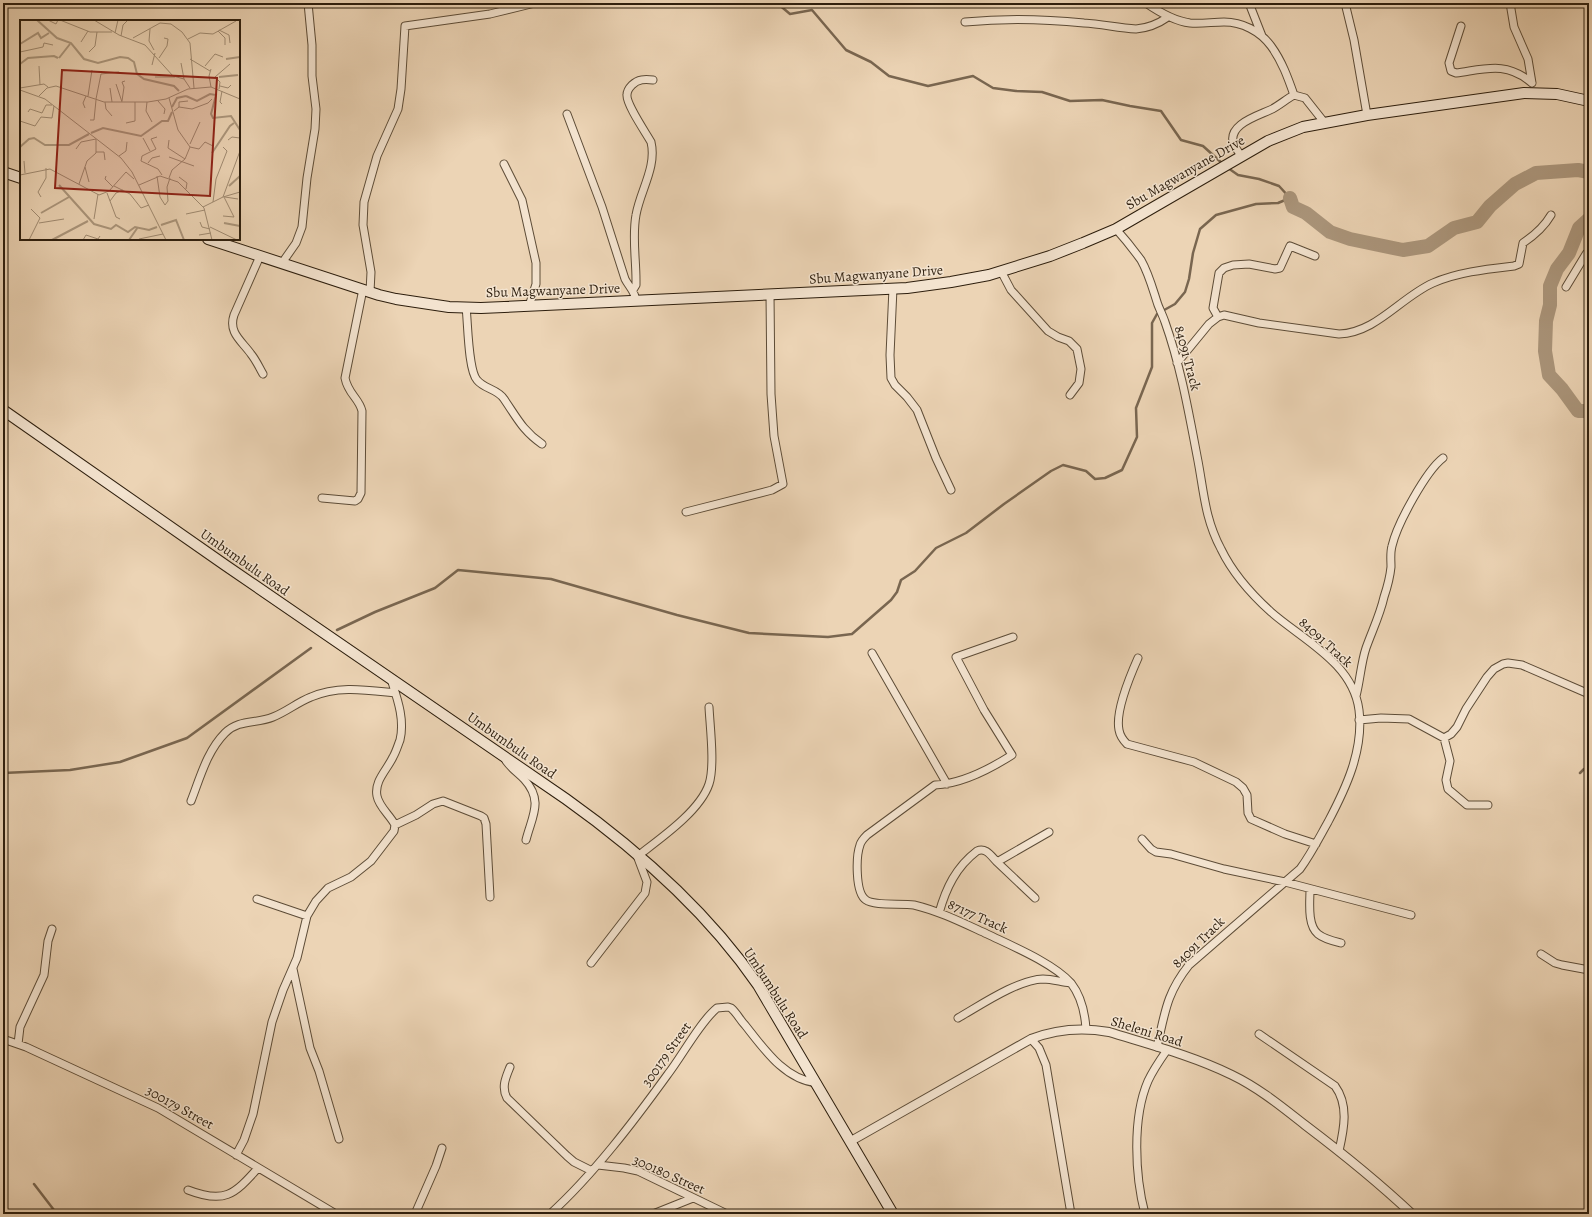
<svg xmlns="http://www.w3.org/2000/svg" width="1592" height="1217" font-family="Alegreya,serif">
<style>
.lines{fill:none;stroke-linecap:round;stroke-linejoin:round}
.stream{stroke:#796650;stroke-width:2.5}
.river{stroke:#ab967c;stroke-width:14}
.minor-casing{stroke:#5d4c37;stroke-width:9}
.tertiary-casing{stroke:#5d4c37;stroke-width:10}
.secondary-casing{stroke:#2d1e0d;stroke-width:12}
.minor{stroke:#f3e3cf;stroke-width:7}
.tertiary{stroke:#f3e3cf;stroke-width:8}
.secondary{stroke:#f3e3cf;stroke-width:10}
.labels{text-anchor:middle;stroke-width:3;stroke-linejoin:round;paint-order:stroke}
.street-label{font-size:14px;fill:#2d1e0d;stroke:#f3e3cf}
.inset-river{fill:none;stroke:#ab967c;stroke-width:2}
.inset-road{fill:none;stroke:#a08b72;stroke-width:1}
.view{fill:#8f2418;fill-opacity:0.15;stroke:#8f2418;stroke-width:2}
.inset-edge{fill:none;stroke:#2d1e0d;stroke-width:2}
</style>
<rect width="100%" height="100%" fill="#ecd4b5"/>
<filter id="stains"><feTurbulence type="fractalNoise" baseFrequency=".005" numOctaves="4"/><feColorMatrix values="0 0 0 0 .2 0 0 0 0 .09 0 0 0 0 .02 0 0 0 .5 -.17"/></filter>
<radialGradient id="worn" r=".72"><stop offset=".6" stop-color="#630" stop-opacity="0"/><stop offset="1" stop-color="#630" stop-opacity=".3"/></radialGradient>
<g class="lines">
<path class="stream" d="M 777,3 L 790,14 L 812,10 L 846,50 L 871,62 L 889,76 L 928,86 L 973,76 L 993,88 L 1016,91 L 1042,92 L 1070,101 L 1102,100 L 1130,106 L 1161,111 L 1181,140 L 1203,146 L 1223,164
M 337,630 L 375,612 L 435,588 L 458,570 L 551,579 L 677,615 L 749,633 L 828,637 L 852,634 L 891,600 L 897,592 L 901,580 L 915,571 L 936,548 L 966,533 L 1004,504 L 1051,471 L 1063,465 L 1086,471 L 1095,479 L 1105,478 L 1122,470 L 1137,437 L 1136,408 L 1152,367 L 1152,323 L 1157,314 L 1175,304 L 1185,292 L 1189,279 L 1193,253 L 1200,229 L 1216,215 L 1256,204 L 1278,203 L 1290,198 L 1279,186 L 1259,179 L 1238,175 L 1228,168
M 3,773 L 70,770 L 120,762 L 187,738 L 311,648
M 1580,773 L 1584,769 L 1589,769
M 34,1184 L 57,1214"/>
<path class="river" d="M 1290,198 L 1293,207 L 1306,213 L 1330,232 L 1350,239 L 1403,250 L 1428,246 L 1454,228 L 1477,222 L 1490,206 L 1515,184 L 1536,173 L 1578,170 L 1589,172
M 1589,219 L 1579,228 L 1569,253 L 1557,269 L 1550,286 L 1550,305 L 1546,321 L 1545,351 L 1549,375 L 1562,389 L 1578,411 L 1589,411"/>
<defs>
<path id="minor" d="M 1146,3 C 1159,12 1174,21 1190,23 C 1201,24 1213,22 1224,22 C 1242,22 1260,31 1271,46 C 1282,61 1288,78 1294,95 L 1305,98 L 1324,122
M 1249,3 L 1262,36
M 1345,3 L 1354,40 L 1367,115
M 1510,3 L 1514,27 L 1528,59 L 1532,83
M 1584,3 L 1589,6
M 965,22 C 1005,18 1045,19 1084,23 C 1102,24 1118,28 1136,29 C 1149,28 1158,24 1168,17
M 1461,26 L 1449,63 L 1451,71 L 1456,73 C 1486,69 1506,61 1532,83
M 567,114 L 602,207 L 625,279 C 629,287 635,291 636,301
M 1241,156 C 1239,152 1236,149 1234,145 C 1226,125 1257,116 1270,110 C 1279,106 1286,99 1294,95
M 504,164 L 522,200 L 536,263 L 536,284 L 529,306
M 1116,229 C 1125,239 1133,249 1141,260 C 1149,274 1153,290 1158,305 C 1160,310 1163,316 1165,322 C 1181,367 1189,414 1198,461 C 1204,493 1205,519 1221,549 C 1233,574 1250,593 1271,612 C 1303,640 1353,663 1359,710 C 1364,750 1346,788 1328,822 C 1319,838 1311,854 1300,869 L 1189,965 C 1166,994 1165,1013 1157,1047
M 260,256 L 234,315 C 228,333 242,341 251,354 C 256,360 259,367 263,374
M 282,263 L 296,243 L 302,227 L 307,178 L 315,129 L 316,109 L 312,76 L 312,45 L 308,3
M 1001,271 L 1011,290 L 1048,331 L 1058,337 L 1069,341 L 1077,349 L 1081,369 L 1079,383 L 1070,395
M 1566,287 L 1586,254 L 1589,251
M 893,288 L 890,355 L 891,378 L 895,385 L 907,397 L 917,410 L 936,458 L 951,490
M 633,290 L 636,285 L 636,280 C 636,258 632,236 636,215 C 640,191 657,167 651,142 C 646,133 626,104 627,95 C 627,91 629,88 632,85 C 638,79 645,79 653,80
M 370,292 L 371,272 L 363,225 L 364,202 L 377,156 L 398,109 L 401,89 L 405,26 L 490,14 L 535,3
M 466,307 C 468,323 468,370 477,380 C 484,389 498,389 504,399 C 517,418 523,431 542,444
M 1218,317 L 1213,308 L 1219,273 L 1224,268 L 1233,265 L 1249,264 L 1275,269 L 1280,268 L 1290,246 L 1315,256
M 1177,363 L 1209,324 L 1218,317 L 1224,315 L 1259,323 L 1339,334 C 1376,333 1401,297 1433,283 C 1458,272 1488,269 1514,266 L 1519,264 L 1523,243 C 1535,235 1544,227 1551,215
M 322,498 L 355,501 L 358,499 L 361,493 L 362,411 C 359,398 348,394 345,378 L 363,289
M 686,512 L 772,490 L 783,484 L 774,436 L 771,394 L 770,294
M 1013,637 L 956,657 L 984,710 L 1012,755 C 990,769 961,784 935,785 L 867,835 C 864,838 861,841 860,845 C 856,856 855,893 866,900 C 874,906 902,903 914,905 C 939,911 963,923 987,934 C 1012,946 1053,963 1071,983 C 1081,996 1085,1013 1086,1029
M 872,653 L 947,784
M 1138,658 C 1130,676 1115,711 1119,730 C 1120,736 1123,740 1127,744 L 1194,762 L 1236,782 L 1243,788 L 1247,795 L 1248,813 L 1251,819 L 1285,834 L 1316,844
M 1356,696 C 1360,681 1361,663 1366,648 C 1372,631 1380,615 1384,597 C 1387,588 1390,577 1391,567 C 1391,560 1390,553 1392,546 C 1397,524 1426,471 1443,458
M 1359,720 L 1381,718 L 1409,719 L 1444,738 L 1451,734 L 1457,727 L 1466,709 L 1487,677 L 1494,669 L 1503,664 L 1508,663 L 1522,665 L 1589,694
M 1444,738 L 1450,761 L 1446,780 L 1448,789 L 1467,805 L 1488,805
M 506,761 C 511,768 518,773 524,779 C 544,801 532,816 526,840
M 191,801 C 200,778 207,751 225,733 C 239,719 256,724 273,717 C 286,712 298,702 311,697 C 338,685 367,690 395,693
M 395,825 L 416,815 L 433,804 L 443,801 L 481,816 L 484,818 L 486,824 L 490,897
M 1142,839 L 1151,849 L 1156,852 L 1171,854 L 1224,869 L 1285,882 L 1411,915
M 639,855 C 661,838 700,811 709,784 C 715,766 710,727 709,707
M 997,862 L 1035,898
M 1310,889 C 1310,902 1307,925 1318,934 C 1324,939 1333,941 1341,943
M 257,899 L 307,916
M 939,913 C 946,888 956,867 977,851 C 986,847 991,856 997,862 L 1049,832
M 1541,954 L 1555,963 L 1562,965 L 1589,970
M 591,963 L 645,893 L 647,882 L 636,853
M 293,969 L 310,1048 L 319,1071 L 339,1139
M 958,1018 C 981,1005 1017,980 1043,979 C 1052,979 1061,982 1070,983
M 1259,1034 L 1335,1086 C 1349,1105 1344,1129 1339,1151
M 3,1039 L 26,1047 L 158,1108 L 336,1214
M 1031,1039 L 1039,1048 L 1046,1065 L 1071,1214
M 18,1044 L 20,1027 L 44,975 L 48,941 L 52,929
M 510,1067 C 506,1077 501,1087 507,1098 L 567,1156 L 574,1162 L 592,1171
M 236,1155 L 244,1140 L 253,1114 L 272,1022 L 283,990 L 297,958 L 307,916 L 316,901 L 328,888 L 351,877 L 371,861 L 394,831 L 395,825 C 390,815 379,807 377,796 C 374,781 387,770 393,757 C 396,752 398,745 400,740 C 405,719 397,698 391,679
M 598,1165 L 624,1168 L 638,1171 L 727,1214
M 188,1190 C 224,1204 234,1195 258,1168
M 415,1214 L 436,1166 L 442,1148
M 550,1214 C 593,1175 634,1121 668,1074 C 682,1056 700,1022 717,1008 L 728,1007 L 731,1008 C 737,1013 740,1020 745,1025 C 764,1049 785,1080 817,1083
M 653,1214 L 693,1198
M 1145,1214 C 1135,1176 1132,1118 1148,1081 C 1153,1070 1160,1060 1167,1050"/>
<path id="tertiary" d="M 851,1141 L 1031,1039 C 1057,1029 1081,1027 1109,1032 C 1151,1045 1193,1056 1232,1075 C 1259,1088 1282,1107 1305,1125 C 1342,1153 1378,1182 1412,1214"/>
<path id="secondary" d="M 3,172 L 21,178
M 208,239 L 379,295 L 396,299 L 449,307 L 481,308 L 907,288 L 951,282 L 989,275 L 1050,256 L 1083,243 L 1116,229 L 1268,141 L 1303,127 L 1367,115 L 1524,93 L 1557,94 L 1589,101
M 3,410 L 225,565 L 566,799 C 639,851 707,911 758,985 L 893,1214"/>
</defs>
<use href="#minor" class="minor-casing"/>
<use href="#tertiary" class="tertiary-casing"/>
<use href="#secondary" class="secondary-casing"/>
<use href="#minor" class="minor"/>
<use href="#tertiary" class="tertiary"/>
<use href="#secondary" class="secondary"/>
</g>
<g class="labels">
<g class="street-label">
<text transform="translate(1185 172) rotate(-30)" y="5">Sbu Magwanyane Drive</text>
<text transform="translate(876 274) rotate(-4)" y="5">Sbu Magwanyane Drive</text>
<text transform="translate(553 290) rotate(-2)" y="5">Sbu Magwanyane Drive</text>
<text transform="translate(1188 358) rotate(75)" y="5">84091 Track</text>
<text transform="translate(245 562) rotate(35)" y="5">Umbumbulu Road</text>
<text transform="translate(1326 642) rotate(42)" y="5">84091 Track</text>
<text transform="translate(512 745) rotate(35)" y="5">Umbumbulu Road</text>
<text transform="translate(978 916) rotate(24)" y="5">87177 Track</text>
<text transform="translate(1198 942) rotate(-44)" y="5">84091 Track</text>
<text transform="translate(776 993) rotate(57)" y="5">Umbumbulu Road</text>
<text transform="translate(1147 1031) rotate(17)" y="5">Sheleni Road</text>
<text transform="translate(666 1054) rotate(-55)" y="5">300179 Street</text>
<text transform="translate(180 1107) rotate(29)" y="5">300179 Street</text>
<text transform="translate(669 1174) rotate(24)" y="5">300180 Street</text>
</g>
</g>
<g transform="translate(20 20)">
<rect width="220" height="220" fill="#ecd4b5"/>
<path class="inset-river" d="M 17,0 L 37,18 L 51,23 L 64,39 L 78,43 L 100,37 L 108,38 L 114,42 L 117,54 L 124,59 L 154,66 L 159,71M 0,24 L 18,13 L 21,18 L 29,13M 39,38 L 50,24M 206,39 L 220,37M 0,44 L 8,38 L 34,36 L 38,38M 199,57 L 218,55M 166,76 L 177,81 L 190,74 L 196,75 L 191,94 L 193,98 L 211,96 L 220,110M 152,87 L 157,78 L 166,76M 71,113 L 83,108 L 121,116 L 142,101 L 148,101 L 152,92M 0,127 L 9,119 L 14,118 L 25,125 L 49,125 L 69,114M 192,133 L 210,106 L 214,103M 39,165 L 74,204 L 91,209 L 96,205 L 108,212 L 115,207 L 129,210 L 137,207M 209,166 L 220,156M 21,193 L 49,177M 204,203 L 220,206M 141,205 L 156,200 L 164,220M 32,220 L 68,201M 109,220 L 118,207"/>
<path class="inset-road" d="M 28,0 L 36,4 L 38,0M 40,0 L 70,12 L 92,12M 74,0 L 99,15 L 125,25 L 153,56 L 164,59 L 170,68M 130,9 L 129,21 L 134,30M 199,10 L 209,15 L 210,23M 198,11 L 205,18 L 205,25M 95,13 L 98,0M 101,16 L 103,5 L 108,0M 113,18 L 140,3 L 151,4 L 162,12 L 170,23 L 174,68M 168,19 L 180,13 L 193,14 L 216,1M 61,22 L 68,11M 0,32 L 23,27 L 24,23 L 33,25M 69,32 L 75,26 L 77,12M 139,38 L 147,26 L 148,19 L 144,18M 170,39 L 190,51M 161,43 L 164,59M 132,45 L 135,33M 19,46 L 20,65M 185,46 L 195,34 L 203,37M 135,57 L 155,57M 96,64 L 102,82M 200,66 L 208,68 L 211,65M 191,67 L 189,56 L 191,49M 0,68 L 24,64 L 28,67M 90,68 L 92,82M 199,69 L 200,62 L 195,57 L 210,44M 0,70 L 25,79 L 101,138 L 112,152 L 146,220M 202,71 L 200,82 L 202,84M 19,76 L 27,68 L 36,66 L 84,82 L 128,82 L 146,79 L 168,69 L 191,67 L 220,79M 68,76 L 72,50M 76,79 L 81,54 L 99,52M 102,81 L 104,67 L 102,62 L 105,61M 138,81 L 145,89 L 144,94M 85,82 L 86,89 L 92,96M 127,82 L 126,91 L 132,102M 159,87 L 159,82 L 168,81M 65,88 L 63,83 L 66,76M 154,91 L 159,87 L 172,89 L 188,83 L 192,79M 8,92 L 10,89 L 22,93 L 26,85 L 32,85M 70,100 L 74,100 L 76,80M 0,101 L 15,106 L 21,97 L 32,98 L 34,86M 106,103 L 115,101 L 115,82M 137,117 L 131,119 L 136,129 L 122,136 L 121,141 L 138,149 L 142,155M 123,118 L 130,131M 149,120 L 148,128 L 165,139M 208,120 L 212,117 L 220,118M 170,124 L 180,102M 170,127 L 179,129 L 185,122 L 193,126M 56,129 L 61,122 L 76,119M 76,132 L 84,132 L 85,140M 99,136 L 106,131 L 107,122M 149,137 L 174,146M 4,141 L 5,153M 128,143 L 132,138 L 140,136M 65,147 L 69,162M 0,155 L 30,149 L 79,175 L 89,171 L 106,152 L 114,159M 86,156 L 85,159 L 93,167M 137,156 L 140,177 L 145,185 L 148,181 L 147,167 L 150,158M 159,157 L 167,163 L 166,169M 149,158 L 152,150 L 165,139 L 170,127 L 158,110 L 149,78M 59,164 L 67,141 L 76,133 L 76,119M 119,165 L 140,156 L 158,162 L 184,188 L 192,220M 94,166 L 110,174 L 121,188 L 129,185M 87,173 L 96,197 L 100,199M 21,177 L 18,172 L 26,158 L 26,148M 203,177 L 220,131M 205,177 L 218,179M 90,181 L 96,173 L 103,170M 193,182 L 196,159 L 207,131 L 203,127M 183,187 L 203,177 L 220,172M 166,194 L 185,190M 203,196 L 214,197 L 204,177M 74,199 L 78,174M 180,202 L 182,207 L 190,209M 19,203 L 44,199M 190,207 L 217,220M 179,215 L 191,213M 119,219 L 143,214M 9,220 L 20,198 L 11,189M 63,220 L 66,215 L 78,219 L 80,216"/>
<path class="view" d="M 42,50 L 197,58 L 190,176 L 35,168 Z"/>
<rect width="220" height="220" class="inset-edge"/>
</g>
<rect width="1592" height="1217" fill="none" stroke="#ecd4b5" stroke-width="16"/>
<rect x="4" y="4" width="1584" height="1209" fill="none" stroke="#2d1e0d" stroke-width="2"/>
<rect x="8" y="8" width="1576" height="1201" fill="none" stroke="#2d1e0d"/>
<rect width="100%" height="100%" filter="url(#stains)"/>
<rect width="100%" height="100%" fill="url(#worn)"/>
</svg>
